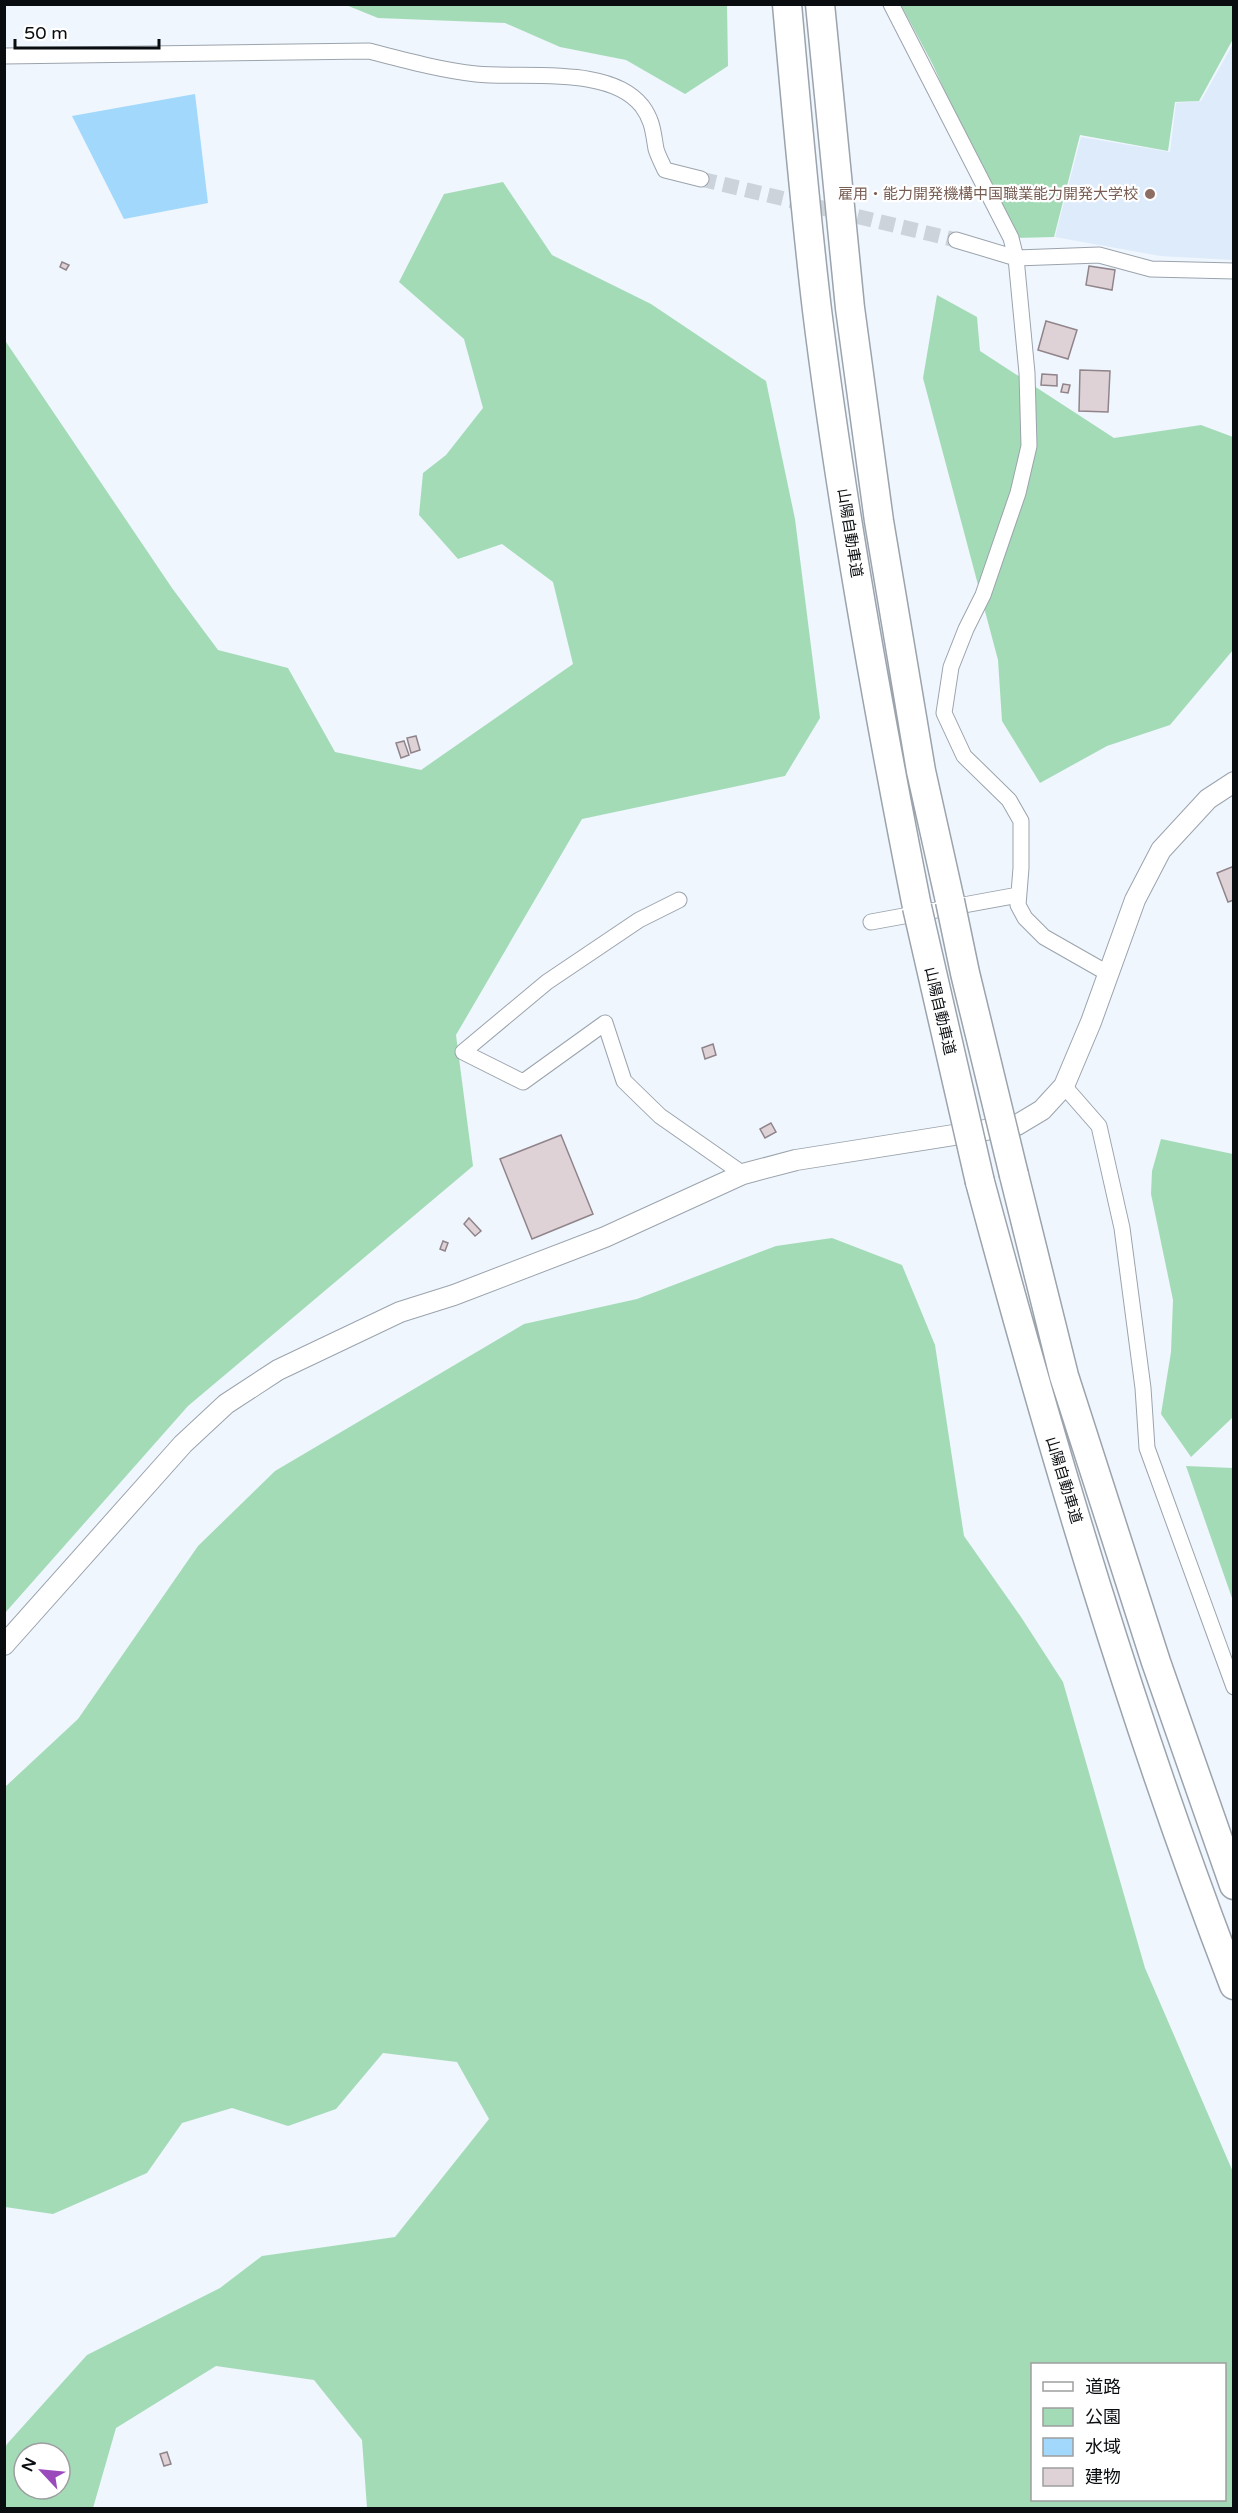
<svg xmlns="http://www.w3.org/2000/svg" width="1238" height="2513" font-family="'Varela Round','Noto Sans JP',sans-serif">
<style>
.built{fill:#ddebfb}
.green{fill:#a4dbb7;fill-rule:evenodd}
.water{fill:#a1d8fb}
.building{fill:#dfd2d7;stroke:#90848a;stroke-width:1.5}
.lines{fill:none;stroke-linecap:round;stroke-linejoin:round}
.minor-tunnel{stroke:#cdd3da;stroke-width:15;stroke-dasharray:15 8;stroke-linecap:butt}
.minor-casing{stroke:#9ba3ac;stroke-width:17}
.tertiary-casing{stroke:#9ba3ac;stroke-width:22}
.motorway-casing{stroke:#9ba3ac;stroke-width:31}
.minor{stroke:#fff;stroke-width:15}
.tertiary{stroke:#fff;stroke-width:20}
.motorway{stroke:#fff;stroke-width:28}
.motorway-bridge-casing{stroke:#9ba3ac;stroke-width:31;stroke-linecap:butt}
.motorway-bridge{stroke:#fff;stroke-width:28}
.education-dot{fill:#8d6e63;stroke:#fff;stroke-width:2}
.labels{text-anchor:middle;stroke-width:4.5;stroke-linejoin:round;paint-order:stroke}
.education-label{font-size:15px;fill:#785e54;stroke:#fff;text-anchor:end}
.street-label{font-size:15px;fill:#0a0d10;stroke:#fff}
</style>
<rect width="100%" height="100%" fill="#eff6fe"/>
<path class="built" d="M 1233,44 L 1233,260 L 1160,256 L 1055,237 L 1081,137 L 1170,152 L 1176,103 L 1201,101 Z"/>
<path class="green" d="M 346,5 L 727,5 L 728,66 L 685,94 L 626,60 L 560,47 L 505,23 L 378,18 Z
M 901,5 L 1233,5 L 1233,39 L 1199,101 L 1175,102 L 1168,151 L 1080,135 L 1054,237 L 1011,238 L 933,65 Z
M 503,182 L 552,255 L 651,304 L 766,381 L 795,519 L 820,718 L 785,776 L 582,819 L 456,1035 L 473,1166 L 188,1406 L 5,1613 L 4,339 L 172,588 L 218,650 L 288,668 L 335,752 L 421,770 L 573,664 L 553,582 L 502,544 L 458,559 L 419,515 L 423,473 L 446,455 L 483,408 L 464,339 L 399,282 L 444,194 Z
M 937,295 L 977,317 L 980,351 L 1114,438 L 1201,425 L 1233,437 L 1233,650 L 1170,725 L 1107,746 L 1040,783 L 1002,721 L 998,660 L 923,378 Z
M 1161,1139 L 1233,1154 L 1232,1418 L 1191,1457 L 1161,1414 L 1171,1352 L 1173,1300 L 1151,1194 L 1152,1171 Z
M 832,1238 L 902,1265 L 935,1345 L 964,1536 L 1021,1617 L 1063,1682 L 1145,1968 L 1233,2172 L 1233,2508 L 367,2508 L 362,2440 L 314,2380 L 216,2366 L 116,2428 L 93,2508 L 5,2508 L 4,2451 L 7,2444 L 87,2355 L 220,2288 L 262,2256 L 395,2237 L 489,2119 L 457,2062 L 383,2053 L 336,2109 L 288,2126 L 232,2108 L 182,2123 L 147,2173 L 53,2214 L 5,2207 L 5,1787 L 78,1719 L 198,1546 L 275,1471 L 524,1324 L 637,1299 L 776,1246 ZM 1224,2364 L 1224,2500 L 1032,2500 L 1032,2364 ZM 24,2453 L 60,2453 L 60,2489 L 24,2489 Z
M 1186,1466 L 1233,1468 L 1233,1601 Z"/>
<path class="water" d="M 195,94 L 208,203 L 124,219 L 72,116 Z"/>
<path class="building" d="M 62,262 L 69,265 L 66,270 L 60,267 Z
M 1089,266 L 1115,270 L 1112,290 L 1086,285 Z
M 1046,321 L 1077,330 L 1068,359 L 1038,350 Z
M 1080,370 L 1110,371 L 1108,412 L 1079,411 Z
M 1042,374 L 1057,375 L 1057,386 L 1041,385 Z
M 1063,384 L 1070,385 L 1068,393 L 1061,392 Z
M 416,736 L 420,750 L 411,753 L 407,738 Z
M 404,741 L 409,755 L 401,758 L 396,743 Z
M 1234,866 L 1234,900 L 1228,902 L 1217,873 Z
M 713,1044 L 716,1055 L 705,1059 L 702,1048 Z
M 771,1123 L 776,1132 L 765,1138 L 760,1129 Z
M 561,1135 L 593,1214 L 532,1239 L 500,1159 Z
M 469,1218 L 481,1231 L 475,1236 L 464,1224 Z
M 443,1241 L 448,1243 L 445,1251 L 440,1249 Z
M 167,2452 L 171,2464 L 164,2466 L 160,2454 Z"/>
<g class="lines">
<path class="minor-tunnel" d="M 701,179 L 956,240"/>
<defs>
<path id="minor" d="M 891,4 L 1011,238 L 1016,258 L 1027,373 L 1029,446 L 1018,493 L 983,595 L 966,629 L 951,667 L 944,713 L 964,756 L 1009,800 L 1021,821 L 1021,868 L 1018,905 L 1025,918 L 1044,937 L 1109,974
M 4,56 L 369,51 C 404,60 440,70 476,74 C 525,79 610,65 642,106 C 653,121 653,132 656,149 C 658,156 662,163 665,170 L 701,179
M 956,240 L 1016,258 L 1099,255 L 1151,269 L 1234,271
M 679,900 L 639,920 L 547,982 L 463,1052 L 523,1082 L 605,1023 L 624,1081 L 660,1116 L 743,1174
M 871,922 L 1018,895
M 1064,1086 L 1099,1126 L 1122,1228 L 1143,1388 L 1147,1448 L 1234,1687"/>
<path id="tertiary" d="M 4,1645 L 183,1444 L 226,1404 L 278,1370 L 400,1312 L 454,1295 L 605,1237 L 743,1174 L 796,1160 L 1017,1125 L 1042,1110 L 1064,1086 L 1091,1022 L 1135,900 L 1161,850 L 1208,799 L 1234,782"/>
<path id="motorway" d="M 787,4 C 796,106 805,209 817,310 C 842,511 878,710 917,907
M 820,4 L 850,308 L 879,521 L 921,771 L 950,901
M 1014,1175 L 1064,1376 L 1156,1662 L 1234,1885
M 980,1182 C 1053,1453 1133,1723 1234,1985"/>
</defs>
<use href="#minor" class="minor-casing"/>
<use href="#tertiary" class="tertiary-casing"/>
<use href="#motorway" class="motorway-casing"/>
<use href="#minor" class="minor"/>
<use href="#tertiary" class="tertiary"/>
<use href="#motorway" class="motorway"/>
<defs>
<path id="motorway-bridge" d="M 950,901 L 965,973 L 1014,1175
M 917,907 L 980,1182"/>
</defs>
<use href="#motorway-bridge" class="motorway-bridge-casing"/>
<use href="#motorway-bridge" class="motorway-bridge"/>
</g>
<circle class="education-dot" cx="1150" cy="194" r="6"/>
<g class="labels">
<g class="education-label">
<text x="1138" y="199">雇用・能力開発機構中国職業能力開発大学校</text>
</g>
<g class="street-label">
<text transform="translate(850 533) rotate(81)" y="5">山陽自動車道</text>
<text transform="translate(940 1011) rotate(77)" y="5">山陽自動車道</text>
<text transform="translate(1064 1480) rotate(73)" y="5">山陽自動車道</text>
</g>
</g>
<rect width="1238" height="2513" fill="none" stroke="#0a0d10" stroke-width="12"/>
<rect x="1031" y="2363" width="195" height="138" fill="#ffffff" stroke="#9d9e9f" stroke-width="1.5"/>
<rect x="1043" y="2382" width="30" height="9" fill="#ffffff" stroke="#9d9e9f" stroke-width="1.5"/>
<text x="1085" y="2393" font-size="18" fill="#0a0d10">道路</text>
<rect x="1043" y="2408" width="30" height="18" fill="#a4dbb7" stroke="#9d9e9f" stroke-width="1.5"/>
<text x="1085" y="2423" font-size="18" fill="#0a0d10">公園</text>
<rect x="1043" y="2438" width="30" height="18" fill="#a1d8fb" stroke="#9d9e9f" stroke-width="1.5"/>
<text x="1085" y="2453" font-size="18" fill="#0a0d10">水域</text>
<rect x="1043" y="2468" width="30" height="18" fill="#dfd2d7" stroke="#9d9e9f" stroke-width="1.5"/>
<text x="1085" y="2483" font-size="18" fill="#0a0d10">建物</text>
<g transform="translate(42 2471) rotate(296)"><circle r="28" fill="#ffffff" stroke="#9d9e9f" stroke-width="1.5"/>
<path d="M0-4.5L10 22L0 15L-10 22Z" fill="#9a4aba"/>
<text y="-9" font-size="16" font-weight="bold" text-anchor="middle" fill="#0a0d10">N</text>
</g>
<path d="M15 39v9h144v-9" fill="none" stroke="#0a0d10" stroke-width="3"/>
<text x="24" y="39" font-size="18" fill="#0a0d10" stroke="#ffffff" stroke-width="4.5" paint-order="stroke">50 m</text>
</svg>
